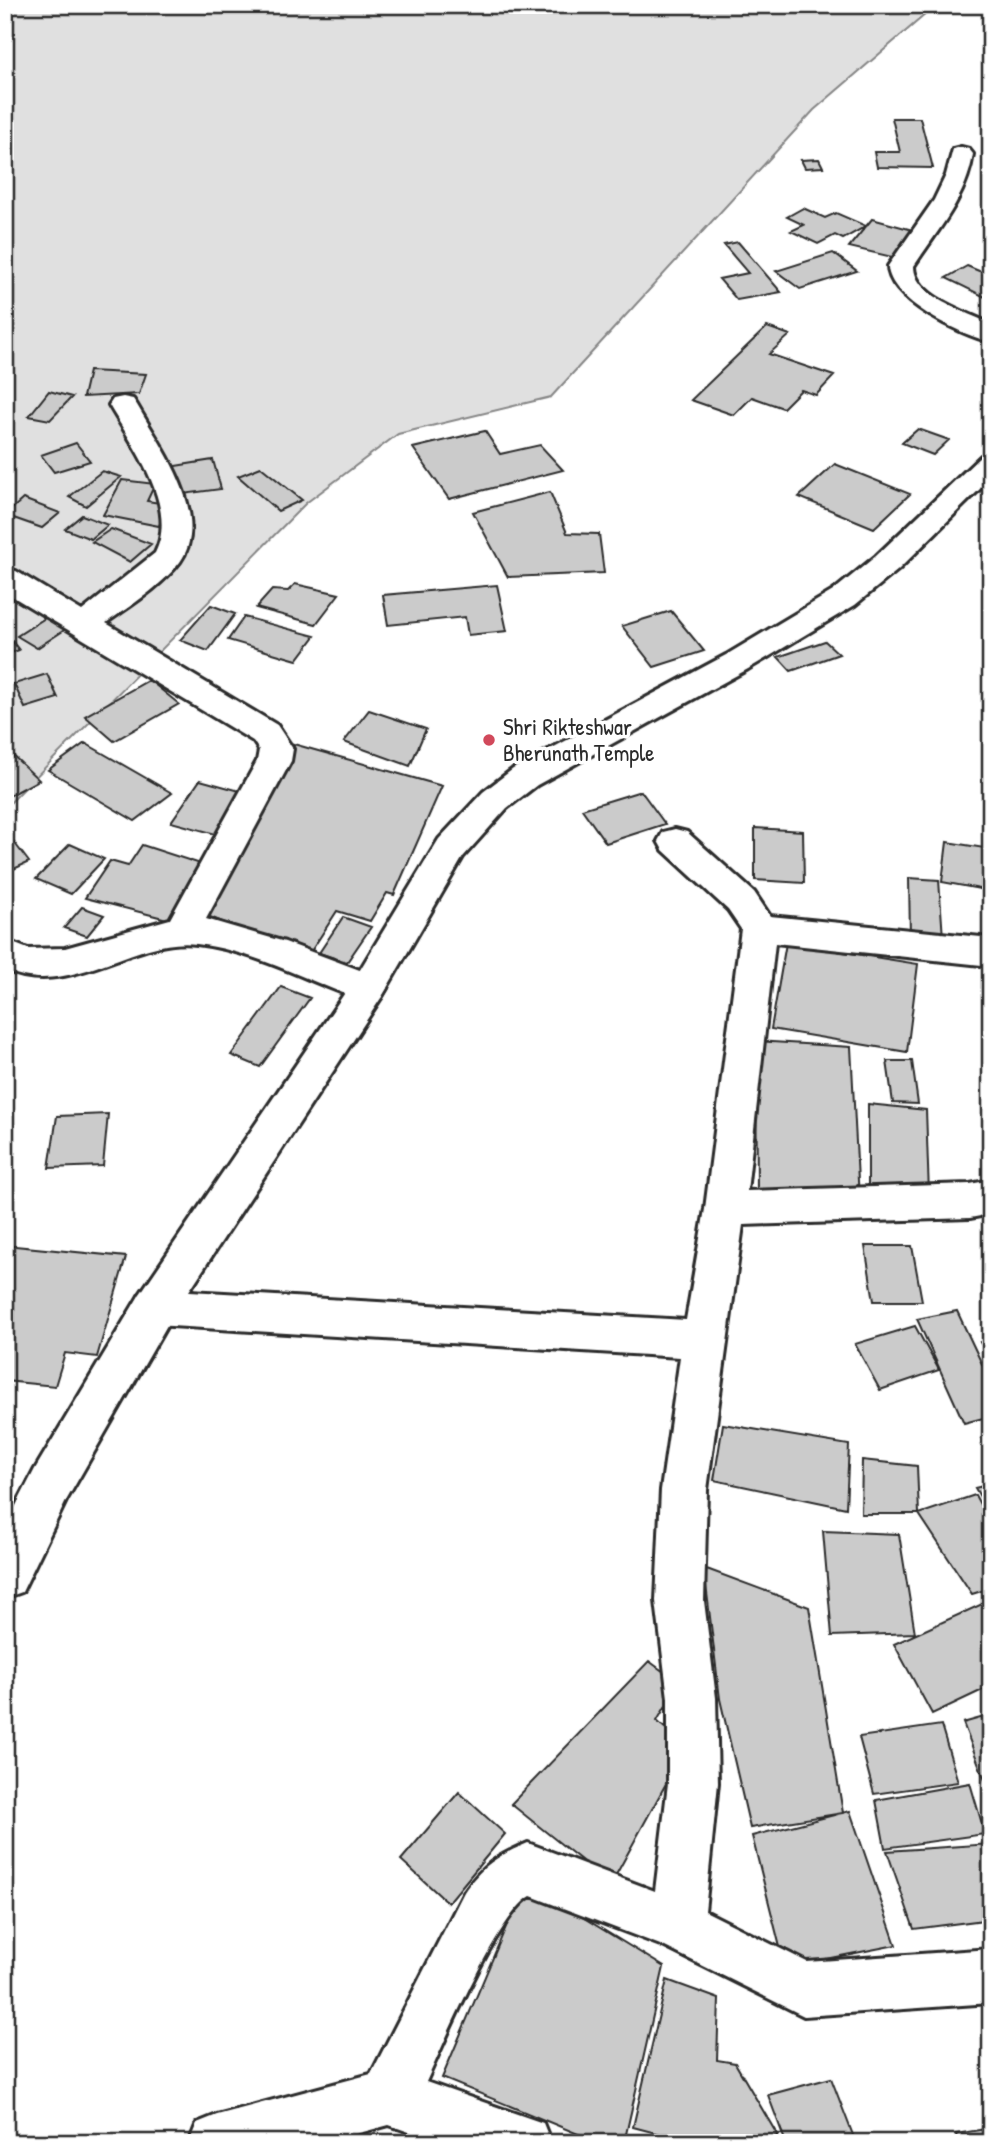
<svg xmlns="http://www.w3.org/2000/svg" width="996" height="2148" font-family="'Patrick Hand',sans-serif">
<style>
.green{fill:#e0e0e0;stroke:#868686;stroke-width:2}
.building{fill:#cbcbcb;stroke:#2b2b2b;stroke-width:2}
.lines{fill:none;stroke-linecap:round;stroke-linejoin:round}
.minor-casing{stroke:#2b2b2b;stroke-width:6}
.secondary-casing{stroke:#2b2b2b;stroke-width:6}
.minor{fill:#fff;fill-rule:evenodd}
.secondary{fill:#fff;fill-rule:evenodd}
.poi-dot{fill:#d1495b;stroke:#fff;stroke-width:2.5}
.labels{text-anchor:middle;stroke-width:7;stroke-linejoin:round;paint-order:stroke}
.poi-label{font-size:23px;fill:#2b2b2b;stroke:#fff;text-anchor:start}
</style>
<rect width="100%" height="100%" fill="#fff"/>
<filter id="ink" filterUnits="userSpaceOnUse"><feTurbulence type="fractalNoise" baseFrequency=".0143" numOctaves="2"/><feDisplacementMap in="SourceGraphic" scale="14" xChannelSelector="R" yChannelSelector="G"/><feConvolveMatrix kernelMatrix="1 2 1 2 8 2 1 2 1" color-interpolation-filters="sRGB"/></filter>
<g filter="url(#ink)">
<path class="green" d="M 5,5 L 932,5 L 927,13 L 814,110 L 551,397 L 398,434 L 306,503 L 5,808 Z"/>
<path class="building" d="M 892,118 L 920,118 L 933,168 L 877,167 L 874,152 L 900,152 Z
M 819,159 L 823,167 L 805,168 L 801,160 Z
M 803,208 L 825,218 L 836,213 L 866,226 L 843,239 L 835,235 L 818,244 L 791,231 L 804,225 L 787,217 Z
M 872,219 L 913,230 L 892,257 L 849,247 Z
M 738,242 L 781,292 L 737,300 L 719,279 L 748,273 L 724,245 Z
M 833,253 L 857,271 L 800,289 L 776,271 Z
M 967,266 L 991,276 L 991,300 L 946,278 Z
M 767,327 L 790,335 L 769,354 L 834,376 L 816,395 L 801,390 L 783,408 L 752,397 L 734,415 L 691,400 Z
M 89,371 L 146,374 L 139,394 L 83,397 Z
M 49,391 L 72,397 L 50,420 L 29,416 Z
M 918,429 L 949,440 L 933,455 L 902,443 Z
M 485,431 L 500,454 L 540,445 L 563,470 L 449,499 L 413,448 Z
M 76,443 L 90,461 L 54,472 L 41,455 Z
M 213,460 L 221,489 L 176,495 L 169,467 Z
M 835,464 L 910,494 L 874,528 L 799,497 Z
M 261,467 L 302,500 L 278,511 L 238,476 Z
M 102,471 L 121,477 L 86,506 L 69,497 Z
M 122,480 L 155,484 L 147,501 L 166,504 L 159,526 L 103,515 Z
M 550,492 L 567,533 L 599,534 L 604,573 L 508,577 L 473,512 Z
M 23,499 L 60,513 L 42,528 L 5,515 Z
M 82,515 L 108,525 L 91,539 L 65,529 Z
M 111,529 L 151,544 L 130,562 L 92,542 Z
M 295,584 L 339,594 L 316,624 L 256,608 L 272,590 L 288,591 Z
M 497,585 L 507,631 L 468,635 L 465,617 L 388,625 L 383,595 Z
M 211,605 L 235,614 L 208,651 L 180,640 Z
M 671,611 L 704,651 L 654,667 L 622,626 Z
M 53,613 L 72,625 L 37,648 L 17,636 Z
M 244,617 L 315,636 L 297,660 L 228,640 Z
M 5,632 L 19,650 L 5,655 Z
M 825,641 L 839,654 L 791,671 L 778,657 Z
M 47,674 L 58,698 L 25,708 L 14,684 Z
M 149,680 L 179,704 L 114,741 L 85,716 Z
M 369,710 L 426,729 L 410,766 L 344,742 Z
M 85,743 L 172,793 L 135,821 L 48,770 Z
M 290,743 L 442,786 L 394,895 L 387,893 L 370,921 L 337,911 L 308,956 L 205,915 Z
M 7,750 L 39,780 L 5,798 L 5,751 Z
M 200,780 L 251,794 L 223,836 L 171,822 Z
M 641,791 L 665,824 L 606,843 L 582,809 Z
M 755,828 L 803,831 L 804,883 L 755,880 Z
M 10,837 L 29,862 L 5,873 L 5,839 Z
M 947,842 L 991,849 L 991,891 L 942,882 Z
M 70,844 L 104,859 L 71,894 L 36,879 Z
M 142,845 L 207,866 L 171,920 L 85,898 L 110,861 L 128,866 Z
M 909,878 L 939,880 L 943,938 L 910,936 Z
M 82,907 L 104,915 L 87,936 L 64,928 Z
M 343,917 L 371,927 L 347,962 L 319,953 Z
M 786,943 L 918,964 L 907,1052 L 771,1029 Z
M 281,987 L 310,998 L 260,1067 L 231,1055 Z
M 756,1041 L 851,1047 L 859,1200 L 757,1193 Z
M 887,1061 L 912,1061 L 918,1104 L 893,1103 Z
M 868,1104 L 926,1110 L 929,1194 L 868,1188 Z
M 108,1114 L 103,1166 L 49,1168 L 57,1116 Z
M 5,1245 L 126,1257 L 97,1357 L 65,1353 L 55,1386 L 5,1381 Z
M 865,1246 L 912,1246 L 922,1301 L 874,1301 Z
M 957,1311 L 991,1383 L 991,1416 L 964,1423 L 917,1319 Z
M 915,1326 L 939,1370 L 880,1390 L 855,1344 Z
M 991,1339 L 991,1360 L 980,1342 Z
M 723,1424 L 849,1445 L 846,1508 L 714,1480 Z
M 862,1460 L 917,1466 L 919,1514 L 861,1514 Z
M 991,1484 L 991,1516 L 975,1488 Z
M 975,1495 L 991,1525 L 991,1588 L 972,1594 L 919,1514 Z
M 823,1531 L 899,1534 L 915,1633 L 832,1636 Z
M 704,1568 L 809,1607 L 843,1813 L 750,1828 L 720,1699 Z
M 991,1600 L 991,1686 L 932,1714 L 894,1644 Z
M 649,1661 L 679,1683 L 657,1721 L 686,1747 L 611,1884 L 511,1804 Z
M 991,1715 L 991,1796 L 963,1723 Z
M 941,1725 L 958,1782 L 874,1794 L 859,1737 Z
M 970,1783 L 985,1834 L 885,1848 L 876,1800 Z
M 459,1792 L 505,1834 L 448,1903 L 401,1860 Z
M 850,1811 L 896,1945 L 785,1967 L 752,1836 Z
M 991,1844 L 991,1919 L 914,1929 L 887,1851 Z
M 525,1882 L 664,1967 L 624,2143 L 600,2143 L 442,2078 Z
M 667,1980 L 719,1999 L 717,2060 L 735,2063 L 778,2136 L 735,2143 L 694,2143 L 633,2127 Z
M 831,2078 L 856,2143 L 786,2143 L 768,2095 Z
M 991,2128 L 991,2143 L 958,2143 L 956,2134 Z"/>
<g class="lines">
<defs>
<path id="minor" d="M 961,147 L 969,149 L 973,154 C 967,197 937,231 914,266 C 914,297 967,312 991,324 L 991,342 C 961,335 888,300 888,266 L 934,200 L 946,175 L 953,149 Z
M 123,397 L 133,399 L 137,405 C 160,445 213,516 180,562 C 161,587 131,605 106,623 L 277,725 L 293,749 L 291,761 L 206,919 L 285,942 L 381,978 L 387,988 L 381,998 L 368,1002 C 312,984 256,951 197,944 C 132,936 71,1000 5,970 L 5,940 L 28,949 L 65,948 L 170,919 L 257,761 L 259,750 L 253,741 L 5,592 L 5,569 L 16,571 L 82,611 L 155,553 C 179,506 132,445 109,405 L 113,399 Z
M 675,829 L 687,832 L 754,892 L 770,916 L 991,938 L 991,966 L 775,943 L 747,1191 L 970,1184 L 991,1180 L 991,1214 L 970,1218 L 743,1225 L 707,1490 L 704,1601 L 716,1698 L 718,1783 L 705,1911 L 807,1962 L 991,1949 L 991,2003 L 804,2016 L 663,1946 L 531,1896 C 497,1915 445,2041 426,2082 L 543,2123 L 551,2143 L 441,2143 L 389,2125 L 322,2143 L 189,2143 L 197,2123 L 217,2115 L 371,2074 L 464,1892 C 483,1865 497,1856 528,1843 L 655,1891 L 668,1783 L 668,1698 L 656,1601 L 661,1490 L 680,1357 L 155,1325 L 140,1320 L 134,1307 L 140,1294 L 155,1289 L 686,1320 L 705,1209 L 741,929 L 728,910 L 663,850 L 658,841 L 663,832 Z"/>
<path id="secondary" d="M 991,454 L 991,478 L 898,570 L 855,605 L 748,669 L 537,785 L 507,808 L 463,857 L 381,998 L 170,1320 L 67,1499 L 22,1592 L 5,1598 L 5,1527 L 35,1469 L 140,1294 L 355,978 L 439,839 L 483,792 L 513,769 L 726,655 L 833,591 L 876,556 L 981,456 Z"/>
</defs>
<use href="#minor" class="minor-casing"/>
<use href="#secondary" class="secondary-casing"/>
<use href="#minor" class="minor"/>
<use href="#secondary" class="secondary"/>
</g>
</g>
<circle class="poi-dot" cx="489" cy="740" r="7"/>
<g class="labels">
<g class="poi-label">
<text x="503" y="735">Shri Rikteshwar<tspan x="503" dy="26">Bherunath Temple</tspan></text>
</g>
</g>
<rect width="996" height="2148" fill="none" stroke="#fff" stroke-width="28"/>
<rect x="14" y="14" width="968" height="2120" fill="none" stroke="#2b2b2b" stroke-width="2.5" filter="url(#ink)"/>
</svg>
